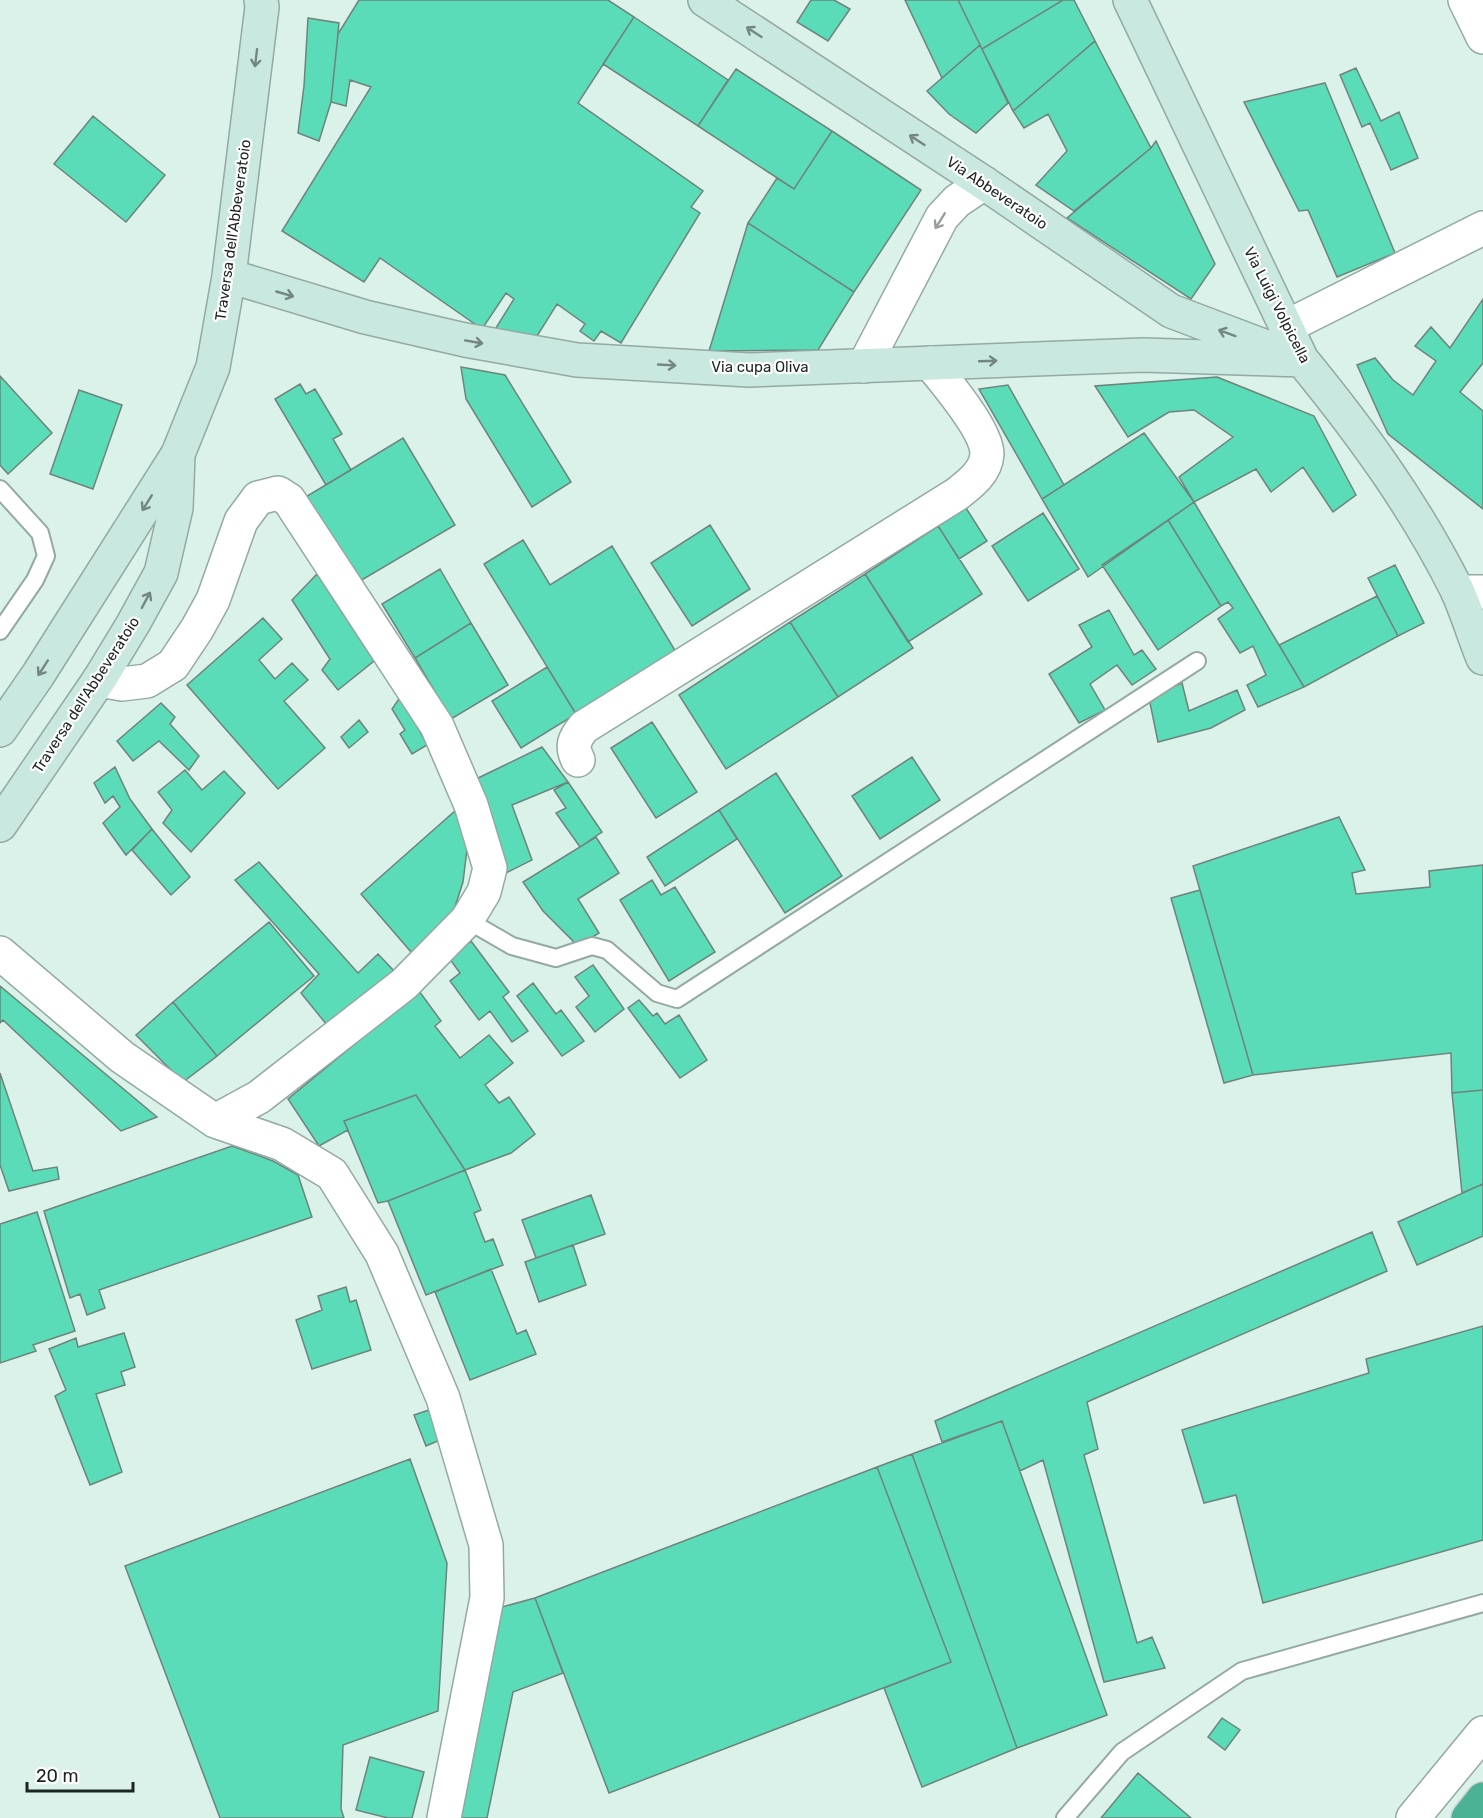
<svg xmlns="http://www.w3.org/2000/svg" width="1483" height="1818" font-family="Rubik,sans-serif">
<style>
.building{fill:#5bdcb9;stroke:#6e837b;stroke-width:1.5}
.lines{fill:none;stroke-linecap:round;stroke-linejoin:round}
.lane-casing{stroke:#93a9a1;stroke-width:20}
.street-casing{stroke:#93a9a1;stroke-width:36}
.secondary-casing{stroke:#93a9a1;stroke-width:36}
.highway-casing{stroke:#d2d3d3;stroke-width:36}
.lane{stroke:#fff;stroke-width:16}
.street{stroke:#fff;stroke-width:33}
.secondary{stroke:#c9e8e0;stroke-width:33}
.highway{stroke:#4bb296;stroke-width:33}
.oneway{stroke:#738681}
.oneway2{stroke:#999d9c}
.labels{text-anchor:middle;stroke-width:4.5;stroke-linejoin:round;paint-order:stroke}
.street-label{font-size:15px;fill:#1d2522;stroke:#fff}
</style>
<rect width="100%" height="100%" fill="#dbf2ea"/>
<path class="building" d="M 359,0 L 608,0 L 634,17 L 578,103 L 703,191 L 691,207 L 700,213 L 621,343 L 601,331 L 594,341 L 580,331 L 585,324 L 557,304 L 534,341 L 494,331 L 514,299 L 506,293 L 482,329 L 380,258 L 364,282 L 282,231 L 371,87 L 350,80 L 346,106 L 331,102 L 338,34 Z
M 811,0 L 834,0 L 850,9 L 828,41 L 797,22 Z
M 905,0 L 958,0 L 980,45 L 942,78 Z
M 958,0 L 1063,0 L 982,49 Z
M 1063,0 L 1074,0 L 1095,41 L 1013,111 L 982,49 Z
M 634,17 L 728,80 L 698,126 L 603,64 Z
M 308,18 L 339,23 L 331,102 L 319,141 L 298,133 L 304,86 Z
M 1095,41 L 1151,148 L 1074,211 L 1036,185 L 1067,151 L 1048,114 L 1024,128 L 1013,111 Z
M 980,45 L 1008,103 L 976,133 L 949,114 L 927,91 Z
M 1356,68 L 1381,121 L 1399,112 L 1418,158 L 1391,170 L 1370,123 L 1362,127 L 1340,75 Z
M 736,69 L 832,131 L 794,189 L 698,126 Z
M 1325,83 L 1395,253 L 1337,277 L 1308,210 L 1299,211 L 1244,102 Z
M 93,116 L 165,175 L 126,222 L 54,164 Z
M 832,131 L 921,190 L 854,292 L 748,223 L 777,178 L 794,189 Z
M 1156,141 L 1215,264 L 1191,299 L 1067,218 L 1151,148 Z
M 748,223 L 854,292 L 818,350 L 709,351 Z
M 1483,299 L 1483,363 L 1460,392 L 1483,411 L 1483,509 L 1388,434 L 1357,365 L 1375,358 L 1393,380 L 1413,395 L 1436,361 L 1415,346 L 1431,327 L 1450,348 Z
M 461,367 L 505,375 L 571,482 L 532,507 L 466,399 Z
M 0,376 L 52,433 L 8,474 L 0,465 Z
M 1217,377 L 1314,416 L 1356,495 L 1333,512 L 1303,467 L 1271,492 L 1256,469 L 1194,502 L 1179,477 L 1233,437 L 1194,410 L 1169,412 L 1128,437 L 1095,386 Z
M 300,384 L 306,394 L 315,389 L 342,434 L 333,439 L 351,470 L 326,485 L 275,399 Z
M 1008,385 L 1064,485 L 1042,499 L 979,389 Z
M 79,390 L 122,405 L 93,489 L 50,474 Z
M 1144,433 L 1194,502 L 1088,577 L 1042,499 Z
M 403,438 L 455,525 L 355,584 L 304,498 Z
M 1194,502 L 1279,645 L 1304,687 L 1258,707 L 1247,685 L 1266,675 L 1253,646 L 1240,653 L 1218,619 L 1233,608 L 1228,602 L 1221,606 L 1168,520 Z
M 966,508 L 987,541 L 959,559 L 938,526 Z
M 1043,513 L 1079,569 L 1028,601 L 992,546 Z
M 1168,520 L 1221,606 L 1158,650 L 1102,565 Z
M 710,525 L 750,589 L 692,626 L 651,563 Z
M 938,526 L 982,594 L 908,642 L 865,574 Z
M 523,540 L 550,585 L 612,546 L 676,652 L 576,714 L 484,564 Z
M 1395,565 L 1424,623 L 1398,636 L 1368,578 Z
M 440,569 L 471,623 L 415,658 L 382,604 Z
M 317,574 L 374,661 L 338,690 L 322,670 L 330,659 L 292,600 Z
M 865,574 L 913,648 L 838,697 L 790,622 Z
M 1377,596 L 1398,636 L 1304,687 L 1279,645 Z
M 1109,610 L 1134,655 L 1142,650 L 1156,669 L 1132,685 L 1117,665 L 1090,684 L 1105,710 L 1079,723 L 1049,674 L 1092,647 L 1079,625 Z
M 263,618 L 282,639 L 259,660 L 275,679 L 292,663 L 308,680 L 284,701 L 325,748 L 278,789 L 187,685 Z
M 790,622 L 838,697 L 726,769 L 679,695 Z
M 471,623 L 508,685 L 451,719 L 415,658 Z
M 547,667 L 576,714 L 521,748 L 492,701 Z
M 1182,683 L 1189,711 L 1237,690 L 1245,710 L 1211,728 L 1158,742 L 1149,698 Z
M 401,696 L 427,745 L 412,754 L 400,734 L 405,730 L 392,709 Z
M 161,703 L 175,717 L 170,724 L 199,756 L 189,770 L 159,741 L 133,761 L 117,741 Z
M 359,720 L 368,732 L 349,748 L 341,737 Z
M 652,722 L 697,792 L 656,818 L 611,748 Z
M 542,747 L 568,782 L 512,805 L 532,860 L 504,874 L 472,781 Z
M 912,757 L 940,800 L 880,839 L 852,796 Z
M 115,767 L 130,799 L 152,829 L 126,855 L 103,823 L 120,807 L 113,796 L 105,803 L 94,783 Z
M 185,770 L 202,790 L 224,771 L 245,793 L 191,852 L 163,823 L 172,810 L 158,792 Z
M 776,773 L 842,876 L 785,913 L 719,810 Z
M 568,782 L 602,832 L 580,847 L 556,813 L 566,808 L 554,790 Z
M 456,810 L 468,841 L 463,882 L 451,919 L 411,952 L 361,894 Z
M 719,810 L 737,839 L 665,886 L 647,857 Z
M 1339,817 L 1365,870 L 1352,873 L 1356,894 L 1430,887 L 1429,871 L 1483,865 L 1483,1090 L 1452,1093 L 1451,1053 L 1253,1075 L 1193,866 Z
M 152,829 L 190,877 L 171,895 L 132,850 Z
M 596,837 L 619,873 L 578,899 L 599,933 L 578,946 L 543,911 L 523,882 Z
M 259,862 L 358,973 L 378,954 L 395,972 L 327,1025 L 301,993 L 319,974 L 235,880 Z
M 652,880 L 661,895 L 675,887 L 715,952 L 669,981 L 620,900 Z
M 1200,890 L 1253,1075 L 1224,1083 L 1171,898 Z
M 269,922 L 314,976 L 217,1056 L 173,1002 Z
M 471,941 L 509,992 L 503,997 L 528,1031 L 512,1042 L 490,1011 L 479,1020 L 450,981 L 460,973 L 449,958 Z
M 593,965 L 624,1009 L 595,1032 L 576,1007 L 589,996 L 575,977 Z
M 533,983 L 556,1014 L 561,1010 L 584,1041 L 562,1056 L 517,996 Z
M 0,986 L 157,1117 L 121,1131 L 3,1020 L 0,1023 Z
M 419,991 L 441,1021 L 435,1026 L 460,1058 L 489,1035 L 513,1063 L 485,1085 L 499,1103 L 509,1097 L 535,1134 L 511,1153 L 465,1170 L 416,1095 L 344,1121 L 348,1130 L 319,1146 L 288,1099 Z
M 639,1000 L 653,1016 L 657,1013 L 665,1024 L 679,1015 L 707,1060 L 680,1078 L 628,1008 Z
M 173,1002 L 217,1056 L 183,1082 L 136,1035 Z
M 0,1073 L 33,1171 L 57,1167 L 59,1179 L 9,1191 L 0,1165 Z
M 1483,1090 L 1483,1184 L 1462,1193 L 1452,1093 Z
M 416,1095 L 465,1170 L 388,1201 L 378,1203 L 344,1121 Z
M 232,1146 L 273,1161 L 298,1175 L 312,1217 L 99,1290 L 105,1308 L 87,1315 L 80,1294 L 70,1298 L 44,1211 Z
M 465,1170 L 481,1210 L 474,1213 L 485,1242 L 493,1239 L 503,1265 L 426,1295 L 388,1201 Z
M 1483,1184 L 1483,1236 L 1417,1265 L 1398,1222 Z
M 591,1195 L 605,1234 L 536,1258 L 522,1220 Z
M 37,1212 L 75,1331 L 33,1345 L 36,1351 L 0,1363 L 0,1224 Z
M 1372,1232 L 1387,1271 L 1087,1402 L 1098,1449 L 1084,1455 L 1137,1643 L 1152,1637 L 1165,1668 L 1104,1682 L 1043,1460 L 1020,1471 L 1002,1421 L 942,1442 L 935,1421 Z
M 573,1245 L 586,1285 L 539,1302 L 525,1262 Z
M 491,1269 L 517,1334 L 526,1330 L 536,1354 L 470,1380 L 435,1292 Z
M 346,1287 L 350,1302 L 356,1300 L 371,1350 L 312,1369 L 296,1320 L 322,1310 L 318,1296 Z
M 1483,1326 L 1483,1540 L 1263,1603 L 1236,1495 L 1204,1503 L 1182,1430 L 1369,1373 L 1366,1359 Z
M 124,1333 L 135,1367 L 121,1372 L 125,1385 L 96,1394 L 122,1472 L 90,1485 L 55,1396 L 66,1390 L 49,1349 L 76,1338 L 78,1347 Z
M 429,1410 L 440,1440 L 426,1446 L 414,1415 Z
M 1002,1421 L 1107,1715 L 1017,1748 L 912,1454 Z
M 912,1454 L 1017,1748 L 922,1787 L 884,1688 L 951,1662 L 877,1467 Z
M 410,1459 L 447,1563 L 438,1711 L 343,1745 L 341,1809 L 344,1818 L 220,1818 L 125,1566 Z
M 877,1467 L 951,1662 L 609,1793 L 535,1598 Z
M 535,1598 L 563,1673 L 513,1692 L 487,1818 L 453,1818 L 502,1607 Z
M 1222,1718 L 1240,1730 L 1225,1750 L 1208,1737 Z
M 370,1757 L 424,1772 L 412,1818 L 388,1818 L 356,1810 Z
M 1138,1773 L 1191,1818 L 1101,1818 Z"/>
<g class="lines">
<defs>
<path id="lane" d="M 0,489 L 40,533 L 46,556 L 35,580 L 0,631
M 467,920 L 512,946 L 556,958 L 592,946 L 607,950 L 657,993 L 677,999 L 1197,661
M 1065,1818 L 1122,1752 L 1242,1671 L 1483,1603"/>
<path id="street" d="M 1465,0 L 1483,37
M 1286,327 L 1483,228
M 864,366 L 942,217 L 957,201 L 984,183
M 1458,592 L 1483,592
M 99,680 L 122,684 L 147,681 L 173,665 L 197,629 L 213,600 L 241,521 L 258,498 L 278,493 L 289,500 L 437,726 L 471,805 L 490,868 L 484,892 L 467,920 L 404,984 L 259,1097 L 215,1121
M 578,760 C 571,746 574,739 584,727 L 957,494 C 970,484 986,472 987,454 C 987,431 945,381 930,363
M 0,953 L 122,1057 L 215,1121 L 282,1144 L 332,1174 L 382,1254 L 443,1398 L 486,1545 L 487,1598 L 444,1818
M 1413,1818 L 1483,1733"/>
<path id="secondary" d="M 705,0 L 984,183 L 1171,311 L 1274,350
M 1130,0 L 1302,360 C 1361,432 1415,506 1457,590 C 1467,612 1474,636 1483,658
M 229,276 L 365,317 L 465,340 L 577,360 L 749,370 L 1143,355 L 1302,360
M 0,730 L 38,675 L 178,454 L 213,367 L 229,276 L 262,7 L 261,0
M 0,825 L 99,680 L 133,624 L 161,573 L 176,508 L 178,456"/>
<path id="highway" d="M 1468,1818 L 1483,1799"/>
</defs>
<use href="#lane" class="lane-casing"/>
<use href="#street" class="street-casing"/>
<use href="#secondary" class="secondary-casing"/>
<use href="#highway" class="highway-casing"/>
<use href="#lane" class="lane"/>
<use href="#street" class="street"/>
<use href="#secondary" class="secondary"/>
<use href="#highway" class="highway"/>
</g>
<defs><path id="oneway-shaft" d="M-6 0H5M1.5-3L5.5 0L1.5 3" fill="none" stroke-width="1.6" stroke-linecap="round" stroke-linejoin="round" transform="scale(1.5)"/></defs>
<g class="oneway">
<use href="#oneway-shaft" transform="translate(754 32) rotate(-147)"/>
<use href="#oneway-shaft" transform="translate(256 58) rotate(97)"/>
<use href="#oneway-shaft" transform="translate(917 140) rotate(-147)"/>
<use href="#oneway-shaft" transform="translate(285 294) rotate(16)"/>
<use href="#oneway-shaft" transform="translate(1227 333) rotate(-160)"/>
<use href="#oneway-shaft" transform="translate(474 342) rotate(10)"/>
<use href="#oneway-shaft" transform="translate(988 361) rotate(-2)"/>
<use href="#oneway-shaft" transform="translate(667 365) rotate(3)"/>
<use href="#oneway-shaft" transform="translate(147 503) rotate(122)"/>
<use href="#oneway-shaft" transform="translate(146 600) rotate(-62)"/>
<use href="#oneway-shaft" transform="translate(43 668) rotate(123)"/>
</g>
<use class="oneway2" href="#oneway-shaft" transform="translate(940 221) rotate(122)"/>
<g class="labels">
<g class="street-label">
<text transform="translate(997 193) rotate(34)" y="5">Via Abbeveratoio</text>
<text transform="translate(233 230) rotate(-82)" y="5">Traversa dell'Abbeveratoio</text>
<text transform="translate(1277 305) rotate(63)" y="5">Via Luigi Volpicella</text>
<text x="760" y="372">Via cupa Oliva</text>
<text transform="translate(86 695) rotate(-57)" y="5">Traversa dell'Abbeveratoio</text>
</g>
</g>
<path d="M27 1782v9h106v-9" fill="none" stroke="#1d2522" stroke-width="3"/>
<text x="36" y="1782" font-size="18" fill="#1d2522" stroke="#ffffff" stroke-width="4.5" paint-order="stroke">20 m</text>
</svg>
